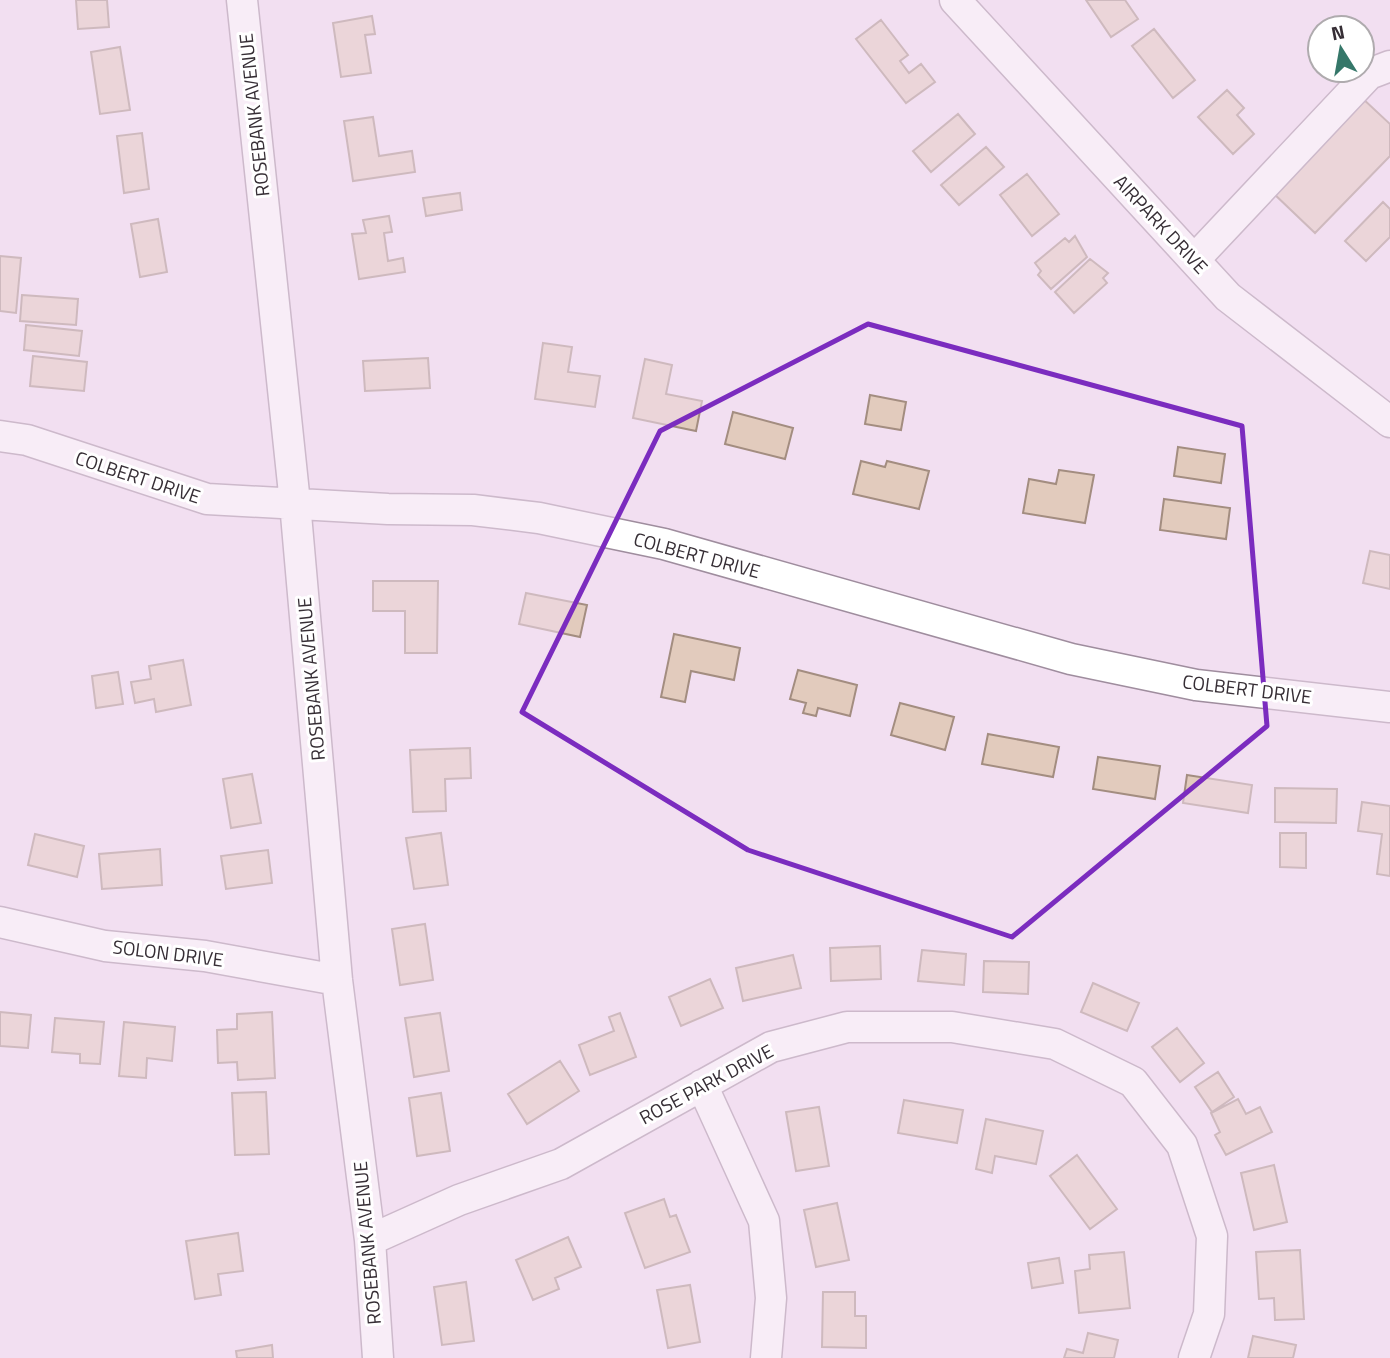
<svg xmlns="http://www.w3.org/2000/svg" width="1390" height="1358" font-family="'Titillium Web',sans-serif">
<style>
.building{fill:#e2cbbd;stroke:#a38d80;stroke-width:2}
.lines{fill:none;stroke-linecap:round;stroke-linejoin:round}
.minor-casing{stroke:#9f8d9e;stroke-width:33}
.minor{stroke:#fff;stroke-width:30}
.marked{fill:none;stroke:#7b2cbf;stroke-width:5;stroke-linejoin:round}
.labels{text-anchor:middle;stroke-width:6;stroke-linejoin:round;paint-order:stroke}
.street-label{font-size:19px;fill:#362e35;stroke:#fff}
</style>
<rect width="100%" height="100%" fill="#f2dff1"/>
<path class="building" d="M 76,0 L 107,0 L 109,27 L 78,29 Z
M 1086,0 L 1125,0 L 1138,19 L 1111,37 Z
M 372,16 L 375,34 L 365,35 L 371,73 L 341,77 L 333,23 Z
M 881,20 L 908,55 L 900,61 L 909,73 L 921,64 L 935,82 L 906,103 L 856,39 Z
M 1154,29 L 1195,80 L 1173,98 L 1132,46 Z
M 120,47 L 130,110 L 100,114 L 91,52 Z
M 1227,90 L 1244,108 L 1237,115 L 1254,134 L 1233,154 L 1198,117 Z
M 1361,97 L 1390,124 L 1390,156 L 1315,233 L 1270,190 Z
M 958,114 L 975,134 L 931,172 L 913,151 Z
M 373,117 L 379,156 L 412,151 L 415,172 L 353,181 L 344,121 Z
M 142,133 L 149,189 L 124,193 L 117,136 Z
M 986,147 L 1004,167 L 959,205 L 941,185 Z
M 1027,174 L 1059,214 L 1032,236 L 1000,195 Z
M 460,193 L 462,210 L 426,216 L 423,198 Z
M 1383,202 L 1390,209 L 1390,237 L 1366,261 L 1345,241 Z
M 389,216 L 392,232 L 384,233 L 388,261 L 403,258 L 405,272 L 359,279 L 352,234 L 366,233 L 363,220 Z
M 158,219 L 167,272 L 140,277 L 131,224 Z
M 1075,236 L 1087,257 L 1051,289 L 1038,275 L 1041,271 L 1035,263 L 1065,238 L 1069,242 Z
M 0,256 L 21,258 L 16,313 L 0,311 Z
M 1090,259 L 1108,273 L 1103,278 L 1107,283 L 1074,313 L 1055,292 Z
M 22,295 L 78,299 L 76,325 L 20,321 Z
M 26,325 L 82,331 L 79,356 L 24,350 Z
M 543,343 L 572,347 L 568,372 L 600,376 L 595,407 L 535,399 Z
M 33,356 L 87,362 L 84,391 L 30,386 Z
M 428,358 L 430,388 L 365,391 L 363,361 Z
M 645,359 L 672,365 L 666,394 L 702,401 L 696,431 L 633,418 Z
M 870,395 L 906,402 L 901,430 L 865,424 Z
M 733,412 L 793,428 L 785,459 L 725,444 Z
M 1178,447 L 1225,454 L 1221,483 L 1174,476 Z
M 861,461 L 885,467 L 887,461 L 929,471 L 919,509 L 853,494 Z
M 1059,470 L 1094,475 L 1085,523 L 1023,513 L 1029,479 L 1056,484 Z
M 1164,499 L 1230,508 L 1226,539 L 1160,530 Z
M 1370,551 L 1390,555 L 1390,589 L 1363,583 Z
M 373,581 L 438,581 L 437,653 L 405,653 L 405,611 L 373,611 Z
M 526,593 L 587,605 L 580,637 L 519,624 Z
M 674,634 L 740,648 L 734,680 L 691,671 L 685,702 L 661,697 Z
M 183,660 L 191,705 L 156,712 L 154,699 L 135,703 L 131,682 L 151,679 L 149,666 Z
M 798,670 L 857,685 L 850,716 L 818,708 L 816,716 L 803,713 L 806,703 L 790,699 Z
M 118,672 L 123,704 L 96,708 L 92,676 Z
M 900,703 L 954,717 L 945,750 L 891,735 Z
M 988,734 L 1059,747 L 1053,777 L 982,764 Z
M 470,748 L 471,778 L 445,779 L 446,811 L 413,812 L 410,750 Z
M 1098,757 L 1160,766 L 1155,799 L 1093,789 Z
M 252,774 L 261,823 L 231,828 L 223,779 Z
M 1187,775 L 1252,785 L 1248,813 L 1183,803 Z
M 1275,788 L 1337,789 L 1336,823 L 1275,822 Z
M 1362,802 L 1390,806 L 1390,876 L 1377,874 L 1382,834 L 1358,831 Z
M 441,833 L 448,885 L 414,889 L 406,838 Z
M 1280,833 L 1306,833 L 1306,868 L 1280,867 Z
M 35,834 L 84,846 L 77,877 L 28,865 Z
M 160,849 L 162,885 L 102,889 L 99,854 Z
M 268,850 L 272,883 L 226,889 L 221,856 Z
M 425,924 L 433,980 L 400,985 L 392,929 Z
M 880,946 L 881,979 L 831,981 L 830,948 Z
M 922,950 L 966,954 L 964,985 L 918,981 Z
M 793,955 L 801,988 L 743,1001 L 736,968 Z
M 984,961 L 1029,962 L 1028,994 L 983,992 Z
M 710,979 L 723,1008 L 681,1026 L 669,997 Z
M 1093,983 L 1139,1003 L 1127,1031 L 1081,1012 Z
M 0,1012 L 31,1015 L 28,1048 L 0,1046 Z
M 272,1012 L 275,1078 L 238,1080 L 237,1062 L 218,1063 L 217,1030 L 237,1029 L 237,1014 Z
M 440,1013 L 449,1071 L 414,1077 L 405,1018 Z
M 620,1013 L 636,1057 L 590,1075 L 579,1045 L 614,1031 L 609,1017 Z
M 55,1018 L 104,1022 L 100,1064 L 80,1063 L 80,1054 L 52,1052 Z
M 124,1022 L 175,1027 L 172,1061 L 147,1058 L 146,1078 L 119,1076 Z
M 1177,1028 L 1204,1063 L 1180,1082 L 1152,1047 Z
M 560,1061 L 579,1091 L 527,1124 L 508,1094 Z
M 1218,1072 L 1234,1097 L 1212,1112 L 1195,1087 Z
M 266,1092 L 269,1154 L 235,1155 L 232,1093 Z
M 441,1093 L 450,1151 L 417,1156 L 409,1098 Z
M 1238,1099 L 1246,1114 L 1260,1107 L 1272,1132 L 1226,1155 L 1215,1135 L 1220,1132 L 1211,1113 Z
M 904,1100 L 963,1110 L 957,1143 L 898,1133 Z
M 819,1107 L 829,1166 L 796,1171 L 786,1112 Z
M 986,1119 L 1043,1131 L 1036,1164 L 995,1156 L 992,1173 L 976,1169 Z
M 1077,1155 L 1117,1209 L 1090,1229 L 1050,1176 Z
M 1274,1165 L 1287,1222 L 1254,1230 L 1241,1173 Z
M 664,1199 L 670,1217 L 676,1215 L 690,1252 L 645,1268 L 625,1213 Z
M 837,1203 L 849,1260 L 816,1267 L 804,1210 Z
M 238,1233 L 243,1271 L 218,1274 L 221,1295 L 195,1299 L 186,1241 Z
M 568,1237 L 581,1267 L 555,1278 L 559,1289 L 533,1300 L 516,1260 Z
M 1300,1250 L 1304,1319 L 1275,1320 L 1274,1298 L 1259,1299 L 1256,1252 Z
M 1124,1252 L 1130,1308 L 1079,1313 L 1075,1271 L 1090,1269 L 1089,1255 Z
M 1059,1258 L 1063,1283 L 1032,1288 L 1028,1263 Z
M 466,1282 L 474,1341 L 442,1345 L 434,1287 Z
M 690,1285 L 700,1342 L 668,1348 L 657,1290 Z
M 823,1292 L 855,1292 L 855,1316 L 866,1316 L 866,1348 L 822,1347 Z
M 1088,1333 L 1118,1340 L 1114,1358 L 1064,1358 L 1067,1349 L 1083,1353 Z
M 1253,1336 L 1296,1345 L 1293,1358 L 1248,1358 Z
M 272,1345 L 273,1358 L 237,1358 L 236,1351 Z"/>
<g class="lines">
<defs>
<path id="minor" d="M 242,0 L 295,503 L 337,980 L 370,1240 L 378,1358
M 955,0 L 1228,297 L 1390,422
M 1194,260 L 1369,74 L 1390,66
M 0,436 L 27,440 L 207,499 L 388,509 L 473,510 L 539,518 L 664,544 L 1071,659 L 1196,685 L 1390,707
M 0,922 L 105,946 L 205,956 L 337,980
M 702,1085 L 764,1221 L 771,1298 L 766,1358
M 370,1240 L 459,1200 L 561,1164 L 771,1047 L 847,1027 L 952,1027 L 1055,1044 L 1133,1082 L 1182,1145 L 1212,1236 L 1209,1314 L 1194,1358"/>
</defs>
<use href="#minor" class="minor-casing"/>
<use href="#minor" class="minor"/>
</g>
<path d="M0 0H1390V1358H0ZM 868,324 L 1242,426 L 1267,726 L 1012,937 L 748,850 L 522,712 L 660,431 Z" fill="#f2dff1" fill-opacity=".55" fill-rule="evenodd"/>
<path class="marked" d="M 868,324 L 1242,426 L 1267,726 L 1012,937 L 748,850 L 522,712 L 660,431 Z"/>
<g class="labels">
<g class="street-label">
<text transform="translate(254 115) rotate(-96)" y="7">ROSEBANK AVENUE</text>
<text transform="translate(1161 224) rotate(47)" y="7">AIRPARK DRIVE</text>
<text transform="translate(138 477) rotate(18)" y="7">COLBERT DRIVE</text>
<text transform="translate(697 555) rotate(15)" y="7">COLBERT DRIVE</text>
<text transform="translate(311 679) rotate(-95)" y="7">ROSEBANK AVENUE</text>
<text transform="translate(1247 689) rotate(7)" y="7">COLBERT DRIVE</text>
<text transform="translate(168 953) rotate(7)" y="7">SOLON DRIVE</text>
<text transform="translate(706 1084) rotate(-28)" y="7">ROSE PARK DRIVE</text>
<text transform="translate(367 1243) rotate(-95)" y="7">ROSEBANK AVENUE</text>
</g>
</g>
<g transform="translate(1341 49) rotate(349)"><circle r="33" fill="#ffffff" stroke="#afabae" stroke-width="2"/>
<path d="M0-5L12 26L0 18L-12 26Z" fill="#357769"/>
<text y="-10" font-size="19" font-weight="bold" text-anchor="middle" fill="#362e35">N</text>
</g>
</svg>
